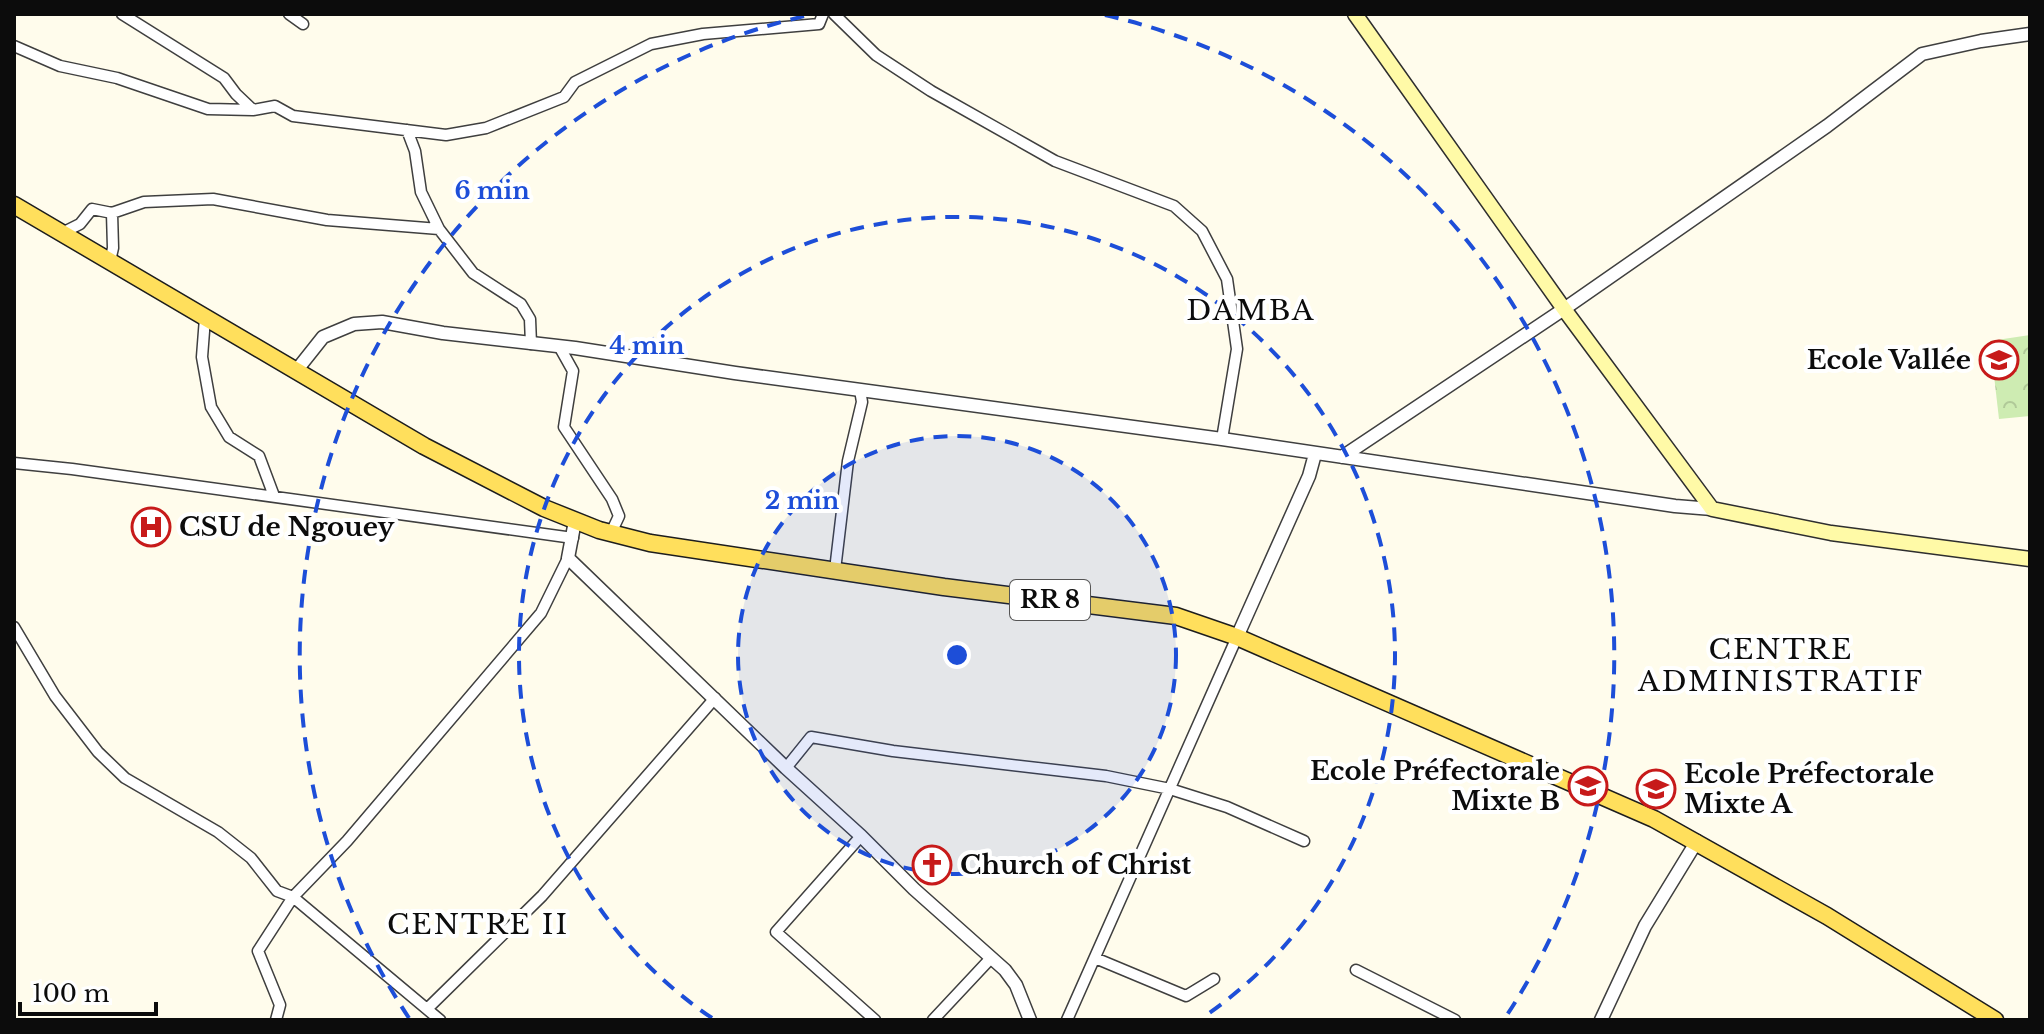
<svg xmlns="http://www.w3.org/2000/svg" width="2044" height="1034" font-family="'Libre Baskerville',serif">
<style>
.park{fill:url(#park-crowns)}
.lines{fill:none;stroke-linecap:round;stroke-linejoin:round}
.minor-casing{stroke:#3f3f3f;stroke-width:13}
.tertiary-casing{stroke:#3f3f3f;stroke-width:15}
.secondary-casing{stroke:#2e2e2e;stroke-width:17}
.primary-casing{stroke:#1d1d1d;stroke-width:19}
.minor{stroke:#fff;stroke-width:10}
.tertiary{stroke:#fff;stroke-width:12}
.secondary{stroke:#fffaa7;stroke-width:14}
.primary{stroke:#ffdf5c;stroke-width:16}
.ring{fill:none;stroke:#1d4ed8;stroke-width:4;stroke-dasharray:14 10}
.labels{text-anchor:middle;stroke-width:8;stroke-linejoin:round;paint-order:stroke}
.shield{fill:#fff;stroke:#555;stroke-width:2}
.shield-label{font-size:24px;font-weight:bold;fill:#0c0c0c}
.poi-label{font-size:26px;font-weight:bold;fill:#0c0c0c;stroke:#fff;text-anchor:start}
.neighbourhood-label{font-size:28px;letter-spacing:2px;fill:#0c0c0c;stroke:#fff}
.centre{fill:#1d4ed8;stroke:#fff;stroke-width:4}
.ring-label{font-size:24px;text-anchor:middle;font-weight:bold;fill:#1d4ed8;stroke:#fff;stroke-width:8;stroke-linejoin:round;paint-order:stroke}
</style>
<defs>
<pattern id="park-crowns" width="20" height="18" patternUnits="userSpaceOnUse" patternTransform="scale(2)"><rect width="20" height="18" fill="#ceecb2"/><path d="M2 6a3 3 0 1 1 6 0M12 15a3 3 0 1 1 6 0" fill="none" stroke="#b0c998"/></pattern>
</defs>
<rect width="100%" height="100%" fill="#fffcec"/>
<path class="park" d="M 2030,335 L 2030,416 L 1999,419 L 1990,341 Z"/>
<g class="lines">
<defs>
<path id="minor" d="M 122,14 L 224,78 L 236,94 L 253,110
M 289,14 L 303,24
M 834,14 L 876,55 L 931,91 L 1055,161 L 1174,206 L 1202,231 L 1227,279 L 1237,349 L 1222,439
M 14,46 L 60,66 L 117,78 L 208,109 L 253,110 L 275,106 L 293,116 L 446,135 L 486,128 L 564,97 L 575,82 L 651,44 L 703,34 L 819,24 L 823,14
M 407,130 L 415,151 L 421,192 L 439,229 L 473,273 L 521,304 L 530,319 L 531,344
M 62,233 L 80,224 L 92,209 L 112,213
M 110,261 L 113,248 L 112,213 L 144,202 L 213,199 L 327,220 L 439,229
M 205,318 L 202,357 L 211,407 L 229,437 L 259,456 L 274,496
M 559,346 L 573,371 L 564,427 L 612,499 L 619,516 L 611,533
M 14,463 L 72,469 L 573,538
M 835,570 L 848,461 L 862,402 L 860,390
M 14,627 L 55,696 L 98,752 L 125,778 L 218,832 L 251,858 L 277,891 L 293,897 L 440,1020
M 786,768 L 811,737 L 893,751 L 1106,776 L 1170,789 L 1227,807 L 1304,841
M 861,836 L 776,932 L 875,1020
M 1095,958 L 1186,996 L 1214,979
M 1356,970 L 1455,1020
M 427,1009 L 542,896 L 715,698
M 276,1020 L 280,1005 L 258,951 L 293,897 L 347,841 L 541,613 L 568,558
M 933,1020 L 991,958
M 1067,1020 L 1237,637"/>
<path id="tertiary" d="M 296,371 L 323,337 L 354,324 L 382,322 L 443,333 L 575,348 L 735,373 L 1222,439 L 1675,506 L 1712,509
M 1342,457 L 1564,309 L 1827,126 L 1922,54 L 1981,41 L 2030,34
M 575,521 L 568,558 L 786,768 L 861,836 L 914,889 L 1005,970 L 1016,985 L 1030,1020
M 1237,637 L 1309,476 L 1315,454
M 1601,1020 L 1645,926 L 1697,841"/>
<path id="secondary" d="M 1355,14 L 1564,309 L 1712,509 L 1831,533 L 2030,559"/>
<path id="primary" d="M 14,205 L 424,446 L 544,508 L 599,530 L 650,543 L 944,587 L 1176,616 L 1237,637 L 1654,819 L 1827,916 L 1995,1020"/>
</defs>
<use href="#minor" class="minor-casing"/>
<use href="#tertiary" class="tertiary-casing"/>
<use href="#secondary" class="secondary-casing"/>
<use href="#primary" class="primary-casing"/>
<use href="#minor" class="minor"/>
<use href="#tertiary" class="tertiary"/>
<use href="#secondary" class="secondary"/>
<use href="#primary" class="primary"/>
</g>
<circle cx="957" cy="655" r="219" fill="#1d4ed8" fill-opacity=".12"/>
<g class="ring">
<circle cx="957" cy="655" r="219"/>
<path d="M712 1018A438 438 0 1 1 1202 1018"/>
<path d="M409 1018A657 657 0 0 1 809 15M1105 15A657 657 0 0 1 1505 1018"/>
</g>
<defs>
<symbol id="school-ring" viewBox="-11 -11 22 22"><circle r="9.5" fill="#fff" stroke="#c71a1a" stroke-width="1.5"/><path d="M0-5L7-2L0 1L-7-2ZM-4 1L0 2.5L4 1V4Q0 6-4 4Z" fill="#c71a1a"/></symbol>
<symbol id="hospital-ring" viewBox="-11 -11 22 22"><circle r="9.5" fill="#fff" stroke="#c71a1a" stroke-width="1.5"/><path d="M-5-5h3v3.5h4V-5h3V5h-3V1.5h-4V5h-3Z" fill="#c71a1a"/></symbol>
<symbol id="church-ring" viewBox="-11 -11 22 22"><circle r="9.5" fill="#fff" stroke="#c71a1a" stroke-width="1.5"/><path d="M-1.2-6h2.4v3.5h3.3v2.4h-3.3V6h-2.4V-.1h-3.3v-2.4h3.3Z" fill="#c71a1a"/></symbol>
</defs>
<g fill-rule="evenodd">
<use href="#school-ring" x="1977" y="338" width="44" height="44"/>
<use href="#hospital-ring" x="129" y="505" width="44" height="44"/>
<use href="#school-ring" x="1566" y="764" width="44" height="44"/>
<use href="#school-ring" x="1634" y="767" width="44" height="44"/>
<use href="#church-ring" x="910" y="843" width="44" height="44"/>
</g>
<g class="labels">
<rect class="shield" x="1010" y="580" width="80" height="40" rx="6"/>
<g class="shield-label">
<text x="1050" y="608">RR 8</text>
</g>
<g class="poi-label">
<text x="1971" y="369" text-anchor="end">Ecole Vallée</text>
<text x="179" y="536">CSU de Ngouey</text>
<text x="1560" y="780" text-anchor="end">Ecole Préfectorale<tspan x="1560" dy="30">Mixte B</tspan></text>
<text x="1684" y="783">Ecole Préfectorale<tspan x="1684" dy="30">Mixte A</tspan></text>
<text x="960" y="874">Church of Christ</text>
</g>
<g class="neighbourhood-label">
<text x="1251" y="320">DAMBA</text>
<text x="1781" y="659">CENTRE<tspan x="1781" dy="32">ADMINISTRATIF</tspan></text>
<text x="478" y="934">CENTRE II</text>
</g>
</g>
<circle cx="957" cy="655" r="12" class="centre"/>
<g class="ring-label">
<text x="492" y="199">6 min</text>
<text x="647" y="354">4 min</text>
<text x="802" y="509">2 min</text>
</g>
<rect width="2044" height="1034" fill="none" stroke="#0c0c0c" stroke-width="32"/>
<path d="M20 1002v12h136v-12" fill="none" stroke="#0c0c0c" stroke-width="4"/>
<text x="32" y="1002" font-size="24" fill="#0c0c0c" stroke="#ffffff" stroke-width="6" paint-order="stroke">100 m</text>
</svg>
